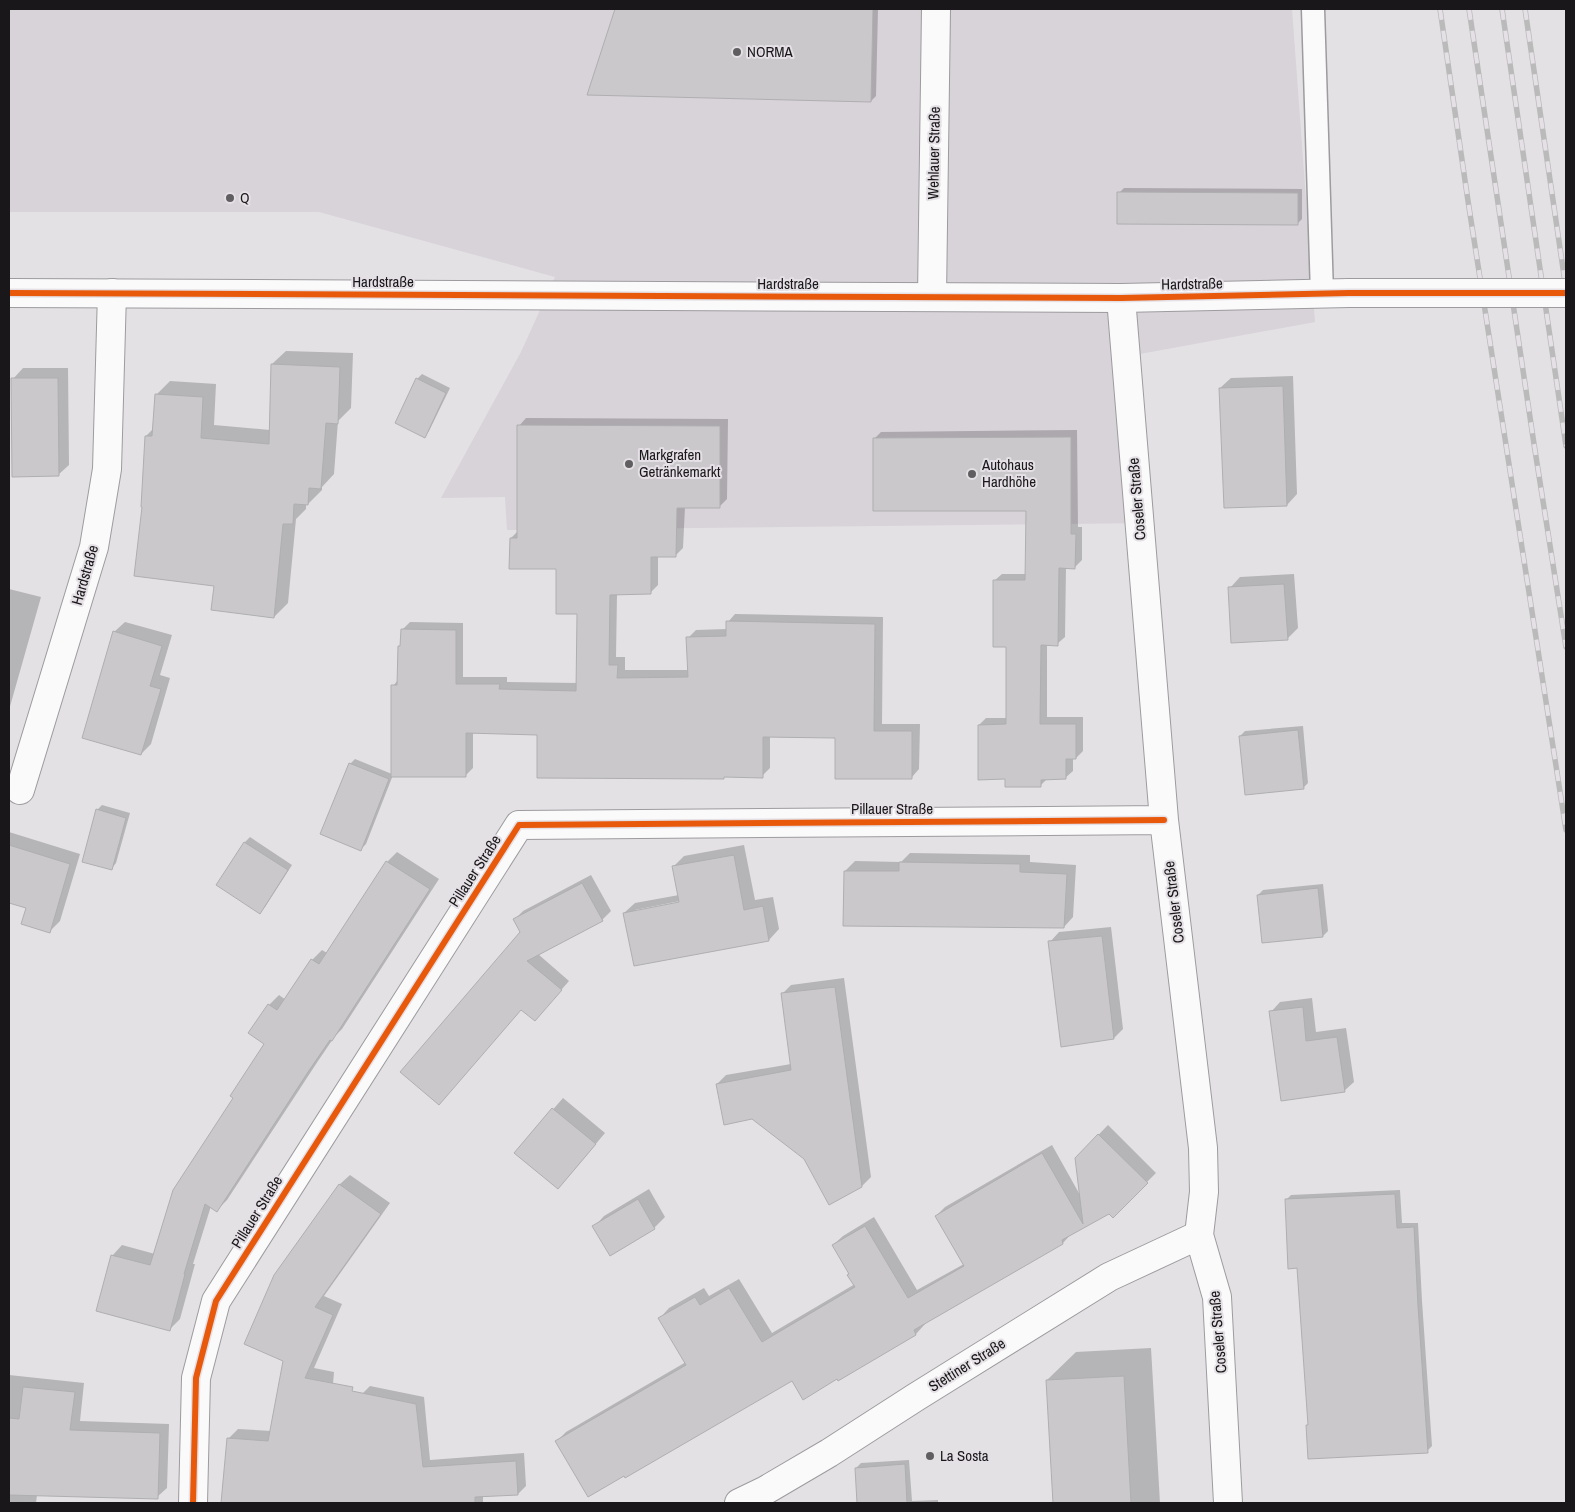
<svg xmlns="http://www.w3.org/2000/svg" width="1575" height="1512" font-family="'Archivo Narrow',sans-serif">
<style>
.built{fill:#d8d2d9}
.shadow{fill:#0003;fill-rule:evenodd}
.building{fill:#cac8cb;stroke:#afaeb0}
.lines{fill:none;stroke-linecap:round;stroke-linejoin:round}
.service-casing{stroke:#9d9b9e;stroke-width:25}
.minor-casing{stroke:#9d9b9e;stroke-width:30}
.tertiary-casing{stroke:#9d9b9e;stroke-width:30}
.service{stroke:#fbfafb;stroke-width:22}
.minor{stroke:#fbfafb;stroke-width:28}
.tertiary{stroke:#fbfafb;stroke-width:28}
.rail-casing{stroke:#bbbabb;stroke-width:5.5}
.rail{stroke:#e4e0e5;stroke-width:4;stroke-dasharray:11;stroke-linecap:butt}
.tertiary-bridge-casing{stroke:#9d9b9e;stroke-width:30;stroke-linecap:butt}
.tertiary-bridge{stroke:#fbfafb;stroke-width:28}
.cycleway-casing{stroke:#e4e0e5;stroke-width:9}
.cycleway{stroke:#e8590c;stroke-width:6}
.poi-dot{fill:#605e60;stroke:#e4e0e5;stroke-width:2}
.labels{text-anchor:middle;stroke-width:4;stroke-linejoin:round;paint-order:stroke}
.poi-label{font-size:15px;fill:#191719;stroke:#e4e0e5;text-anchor:start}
.street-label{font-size:15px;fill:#191719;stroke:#e4e0e5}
</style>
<rect width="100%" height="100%" fill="#e3e1e4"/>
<path class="built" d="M 9,9 L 1292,9 L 1315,322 L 1140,354 L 1154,523 L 507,530 L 505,497 L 441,498 L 521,352 L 555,277 L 319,212 L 9,212 Z"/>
<path class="shadow" d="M 617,9 L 878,9 L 876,96 L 871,101 L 589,94 Z
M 1124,188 L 1302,189 L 1302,219 L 1297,224 L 1119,193 Z
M 286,351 L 353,353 L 351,408 L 338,421 L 334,474 L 322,487 L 322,490 L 308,504 L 306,503 L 306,509 L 296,519 L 288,603 L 274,617 L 215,585 L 144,506 L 146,436 L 154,428 L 156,395 L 170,381 L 216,384 L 214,425 L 270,430 L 272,364 Z
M 23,368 L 68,368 L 69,465 L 58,475 L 13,379 Z
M 422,374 L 450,388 L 429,431 L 425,436 L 417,379 Z
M 1293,376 L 1297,494 L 1287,505 L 1220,388 L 1231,378 Z
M 526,418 L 728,419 L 727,499 L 719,507 L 685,507 L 683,548 L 675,556 L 658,556 L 658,585 L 650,593 L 617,594 L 616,657 L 625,657 L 625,670 L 689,670 L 688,638 L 696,630 L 727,629 L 728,622 L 735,614 L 883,617 L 882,724 L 920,724 L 919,769 L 912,777 L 836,736 L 770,736 L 770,768 L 762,776 L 539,733 L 473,732 L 473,768 L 465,776 L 393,775 L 366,844 L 361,849 L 350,764 L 355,759 L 392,774 L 393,686 L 398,680 L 399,647 L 402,644 L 402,630 L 410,622 L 463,623 L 463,677 L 507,677 L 507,682 L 578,683 L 578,613 L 558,567 L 511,538 L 518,531 L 519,426 Z
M 1077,430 L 1078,527 L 1082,527 L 1082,560 L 1075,567 L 1066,567 L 1065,637 L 1057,644 L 1047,644 L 1047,717 L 1083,717 L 1083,751 L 1076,758 L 1073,758 L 1073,771 L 1065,778 L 1048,778 L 1040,786 L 1006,778 L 979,725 L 986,718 L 1007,718 L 1007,646 L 994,581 L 1002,574 L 1027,574 L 1027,509 L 874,439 L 881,432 Z
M 1294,574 L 1298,628 L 1287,639 L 1230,588 L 1240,577 Z
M 9,589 L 41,597 L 9,710 Z
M 125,622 L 172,635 L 160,675 L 170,678 L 151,744 L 141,754 L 114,632 Z
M 1303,726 L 1308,783 L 1303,788 L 1240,736 L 1245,731 Z
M 102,805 L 130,813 L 116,863 L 112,868 L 97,810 Z
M 9,832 L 80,854 L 60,921 L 50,931 L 27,908 L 9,902 Z
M 250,837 L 292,865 L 265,907 L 260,912 L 218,885 L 245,842 Z
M 744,845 L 755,900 L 773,897 L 779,929 L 769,940 L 624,913 L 635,903 L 679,895 L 673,867 L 684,856 ZM 685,900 L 685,903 L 635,912 L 635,910 Z
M 397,852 L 439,879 L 342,1029 L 335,1036 L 318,1061 L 227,1200 L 217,1210 L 211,1206 L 193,1264 L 195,1264 L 180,1319 L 170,1329 L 112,1256 L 122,1245 L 155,1254 L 234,1098 L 266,1043 L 269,1005 L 279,995 L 286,1000 L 312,960 L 322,950 L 327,953 L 387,862 Z
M 910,853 L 1030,855 L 1030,862 L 1076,865 L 1073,917 L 1064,927 L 845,871 L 855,861 L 901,862 Z
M 591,875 L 611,911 L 602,920 L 538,954 L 569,981 L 535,1020 L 521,932 L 514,920 L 523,911 Z
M 1323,884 L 1328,931 L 1323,936 L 1258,895 L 1263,890 Z
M 1111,927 L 1123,1029 L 1114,1038 L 1062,1045 L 1050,942 L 1059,932 Z
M 844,978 L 871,1177 L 862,1186 L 805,1158 L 717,1084 L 726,1075 L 791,1064 L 782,994 L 791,985 Z
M 1312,998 L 1316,1032 L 1346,1028 L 1354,1082 L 1344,1091 L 1271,1012 L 1280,1002 Z
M 563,1098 L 605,1133 L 568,1177 L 516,1152 Z
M 1108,1125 L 1156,1173 L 1113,1216 L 1109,1212 L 1072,1233 L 1063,1243 L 924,1323 L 925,1324 L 916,1334 L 839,1379 L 837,1377 L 792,1380 L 556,1442 L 566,1432 L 686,1362 L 660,1318 L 669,1308 L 704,1288 L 709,1296 L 739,1279 L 772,1333 L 855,1284 L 850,1274 L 833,1245 L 843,1236 L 874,1217 L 917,1290 L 964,1264 L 936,1216 L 945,1207 L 1052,1145 L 1080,1195 L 1076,1158 Z
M 350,1175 L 390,1203 L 324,1296 L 342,1304 L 314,1368 L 334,1372 L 323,1503 L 222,1503 L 228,1439 L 238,1429 L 272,1431 L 284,1361 L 339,1185 Z
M 649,1189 L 665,1217 L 654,1228 L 610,1254 L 594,1227 L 604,1216 Z
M 1400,1190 L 1402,1223 L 1418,1223 L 1422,1301 L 1432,1446 L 1427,1451 L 1308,1425 L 1309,1424 L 1298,1267 L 1286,1200 L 1291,1195 Z
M 1151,1348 L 1160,1503 L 1054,1503 L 1047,1380 L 1076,1352 Z
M 9,1375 L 84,1383 L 80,1421 L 169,1424 L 167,1488 L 157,1497 L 37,1495 L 36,1503 L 9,1503 Z
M 370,1386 L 424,1397 L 430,1460 L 524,1453 L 526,1486 L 518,1494 L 483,1496 L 483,1503 L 371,1503 L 362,1394 Z
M 909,1460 L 912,1501 L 938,1500 L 938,1503 L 859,1503 L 856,1468 L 861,1463 Z"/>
<path class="building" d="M 615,9 L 873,9 L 871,102 L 587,95 Z
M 1117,192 L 1298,193 L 1298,225 L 1117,224 Z
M 271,364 L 340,367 L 338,424 L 326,423 L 321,489 L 309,488 L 308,505 L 294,504 L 293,524 L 283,524 L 274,618 L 211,610 L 214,586 L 134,576 L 142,507 L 141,507 L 145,436 L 152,436 L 155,394 L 203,397 L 201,438 L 269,444 Z
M 11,378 L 58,378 L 59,476 L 12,477 Z
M 416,378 L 446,393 L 425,438 L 395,423 Z
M 1283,386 L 1287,506 L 1224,508 L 1219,388 Z
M 517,425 L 720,426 L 720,508 L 677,508 L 676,557 L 651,557 L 651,594 L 610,595 L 609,665 L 618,665 L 617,678 L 688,677 L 686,637 L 726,636 L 726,621 L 875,624 L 874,731 L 912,731 L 912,779 L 835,779 L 835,738 L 763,737 L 763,778 L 724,777 L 724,779 L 537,778 L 537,735 L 466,733 L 466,777 L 391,777 L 391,685 L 397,685 L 398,646 L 400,646 L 401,629 L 456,630 L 456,684 L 500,684 L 499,689 L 576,691 L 577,614 L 556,614 L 556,569 L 509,569 L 510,538 L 517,538 Z
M 1071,437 L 1071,534 L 1076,534 L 1075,569 L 1059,568 L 1058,646 L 1041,645 L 1040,724 L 1076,724 L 1076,759 L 1066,759 L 1066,779 L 1041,780 L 1041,787 L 1005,787 L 1005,779 L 978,780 L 978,725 L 1006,724 L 1006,647 L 993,647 L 993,580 L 1025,580 L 1026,511 L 873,511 L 873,438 Z
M 1284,584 L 1288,640 L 1231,643 L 1228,587 Z
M 113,631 L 162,646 L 150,686 L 161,689 L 141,755 L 82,738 Z
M 1298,730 L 1304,789 L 1245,795 L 1239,736 Z
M 349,763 L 389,779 L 361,851 L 320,834 Z
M 96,809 L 126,818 L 112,870 L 82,862 Z
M 244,842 L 288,870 L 260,914 L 216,885 Z
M 9,845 L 70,864 L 50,933 L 21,924 L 26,908 L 9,903 Z
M 734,855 L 744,910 L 763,906 L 769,941 L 634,966 L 623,913 L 679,902 L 672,866 Z
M 386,861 L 430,889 L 332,1041 L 330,1040 L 308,1072 L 217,1212 L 205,1204 L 184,1274 L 185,1274 L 170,1331 L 96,1311 L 111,1255 L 150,1265 L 173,1190 L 233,1098 L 230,1096 L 264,1044 L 248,1033 L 268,1004 L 277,1010 L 311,959 L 319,964 Z
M 899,862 L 1020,864 L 1020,872 L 1067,874 L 1064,928 L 843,926 L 844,871 L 899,871 Z
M 582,883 L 603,921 L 527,961 L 562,990 L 535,1021 L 521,1010 L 439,1105 L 400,1072 L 520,932 L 513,919 Z
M 1318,888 L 1323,937 L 1262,943 L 1257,895 Z
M 1102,936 L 1114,1039 L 1061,1047 L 1048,941 Z
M 835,987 L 862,1187 L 829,1205 L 804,1159 L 752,1119 L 724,1125 L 716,1084 L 791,1070 L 781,993 Z
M 1303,1007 L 1306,1041 L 1337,1037 L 1345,1092 L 1281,1101 L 1269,1011 Z
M 552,1108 L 596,1144 L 558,1189 L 514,1153 Z
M 1098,1134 L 1148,1183 L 1113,1218 L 1109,1214 L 1062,1240 L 1063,1244 L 914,1330 L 916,1335 L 838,1381 L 837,1379 L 803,1400 L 792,1381 L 625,1478 L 624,1476 L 588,1497 L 555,1441 L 686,1365 L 658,1318 L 695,1297 L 700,1305 L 729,1288 L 762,1342 L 855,1287 L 847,1275 L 849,1274 L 832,1245 L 865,1226 L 908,1298 L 964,1266 L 935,1216 L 1042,1153 L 1083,1224 L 1075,1158 Z
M 339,1184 L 381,1214 L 315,1307 L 333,1315 L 305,1378 L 353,1387 L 352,1391 L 416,1404 L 423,1467 L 516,1461 L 518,1495 L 475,1497 L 475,1503 L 221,1503 L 227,1438 L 268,1441 L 283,1361 L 244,1344 L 274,1275 Z
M 1395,1194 L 1397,1228 L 1414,1227 L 1418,1306 L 1428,1453 L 1308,1459 L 1306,1425 L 1308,1425 L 1297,1268 L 1288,1269 L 1285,1199 Z
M 638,1199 L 655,1229 L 610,1256 L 592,1226 Z
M 1124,1376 L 1131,1503 L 1053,1503 L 1046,1380 Z
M 23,1387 L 75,1392 L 70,1430 L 160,1433 L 158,1499 L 9,1495 L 9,1418 L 19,1419 Z
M 905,1464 L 907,1503 L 857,1503 L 855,1468 Z"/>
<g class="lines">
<defs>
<path id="service" d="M 1313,9 L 1322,294"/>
<path id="minor" d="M 932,297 L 936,9
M 1121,298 L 1164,820 L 1203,1148 L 1204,1192 L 1199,1235 L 1217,1297 L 1228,1503
M 20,790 L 94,547 L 107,469 L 112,293
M 193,1503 L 196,1378 L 216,1301 L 519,825 L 1164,820
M 739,1503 L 766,1490 L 829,1453 L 916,1397 L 1109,1277 L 1199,1235"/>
<path id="tertiary" d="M 9,293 L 1121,298 L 1349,293"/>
</defs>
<use href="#service" class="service-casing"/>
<use href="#minor" class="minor-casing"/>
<use href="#tertiary" class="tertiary-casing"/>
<use href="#service" class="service"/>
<use href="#minor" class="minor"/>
<use href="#tertiary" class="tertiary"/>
<defs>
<path id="rail" d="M 1440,9 L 1468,201 L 1566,830
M 1469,9 L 1534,444 L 1566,647
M 1502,9 L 1566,446
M 1525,9 L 1566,289"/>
</defs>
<use href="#rail" class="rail-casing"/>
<use href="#rail" class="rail"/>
<defs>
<path id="tertiary-bridge" d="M 1349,293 L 1566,293"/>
</defs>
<use href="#tertiary-bridge" class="tertiary-bridge-casing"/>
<use href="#tertiary-bridge" class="tertiary-bridge"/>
<defs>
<path id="cycleway" d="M 9,293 L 1121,298 L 1349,293 L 1566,293
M 193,1503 L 196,1378 L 216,1301 L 519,825 L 1164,820"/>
</defs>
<use href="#cycleway" class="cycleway-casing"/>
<use href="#cycleway" class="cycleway"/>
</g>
<g class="poi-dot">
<circle cx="737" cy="52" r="5"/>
<circle cx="230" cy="198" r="5"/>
<circle cx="629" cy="464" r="5"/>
<circle cx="972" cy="474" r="5"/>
<circle cx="930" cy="1456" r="5"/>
</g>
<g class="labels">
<g class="poi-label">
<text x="747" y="57">NORMA</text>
<text x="240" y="203">Q</text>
<text x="639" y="460">Markgrafen<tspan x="639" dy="17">Getränkemarkt</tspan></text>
<text x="982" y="470">Autohaus<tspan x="982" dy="17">Hardhöhe</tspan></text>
<text x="940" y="1461">La Sosta</text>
</g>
<g class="street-label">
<text transform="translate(934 153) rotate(-89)" y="5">Wehlauer Straße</text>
<text x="383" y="287">Hardstraße</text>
<text x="788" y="289">Hardstraße</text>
<text transform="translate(1192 284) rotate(-1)" y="5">Hardstraße</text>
<text transform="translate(1137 499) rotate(-95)" y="5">Coseler Straße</text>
<text transform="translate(85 575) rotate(-74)" y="5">Hardstraße</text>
<text x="892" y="814">Pillauer Straße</text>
<text transform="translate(475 871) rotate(-57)" y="5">Pillauer Straße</text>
<text transform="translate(1174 902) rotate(-97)" y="5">Coseler Straße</text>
<text transform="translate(257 1212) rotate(-58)" y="5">Pillauer Straße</text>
<text transform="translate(1218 1332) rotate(-95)" y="5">Coseler Straße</text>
<text transform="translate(967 1365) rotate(-32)" y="5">Stettiner Straße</text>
</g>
</g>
<rect width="1575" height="1512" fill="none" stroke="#191719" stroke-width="20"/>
</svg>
